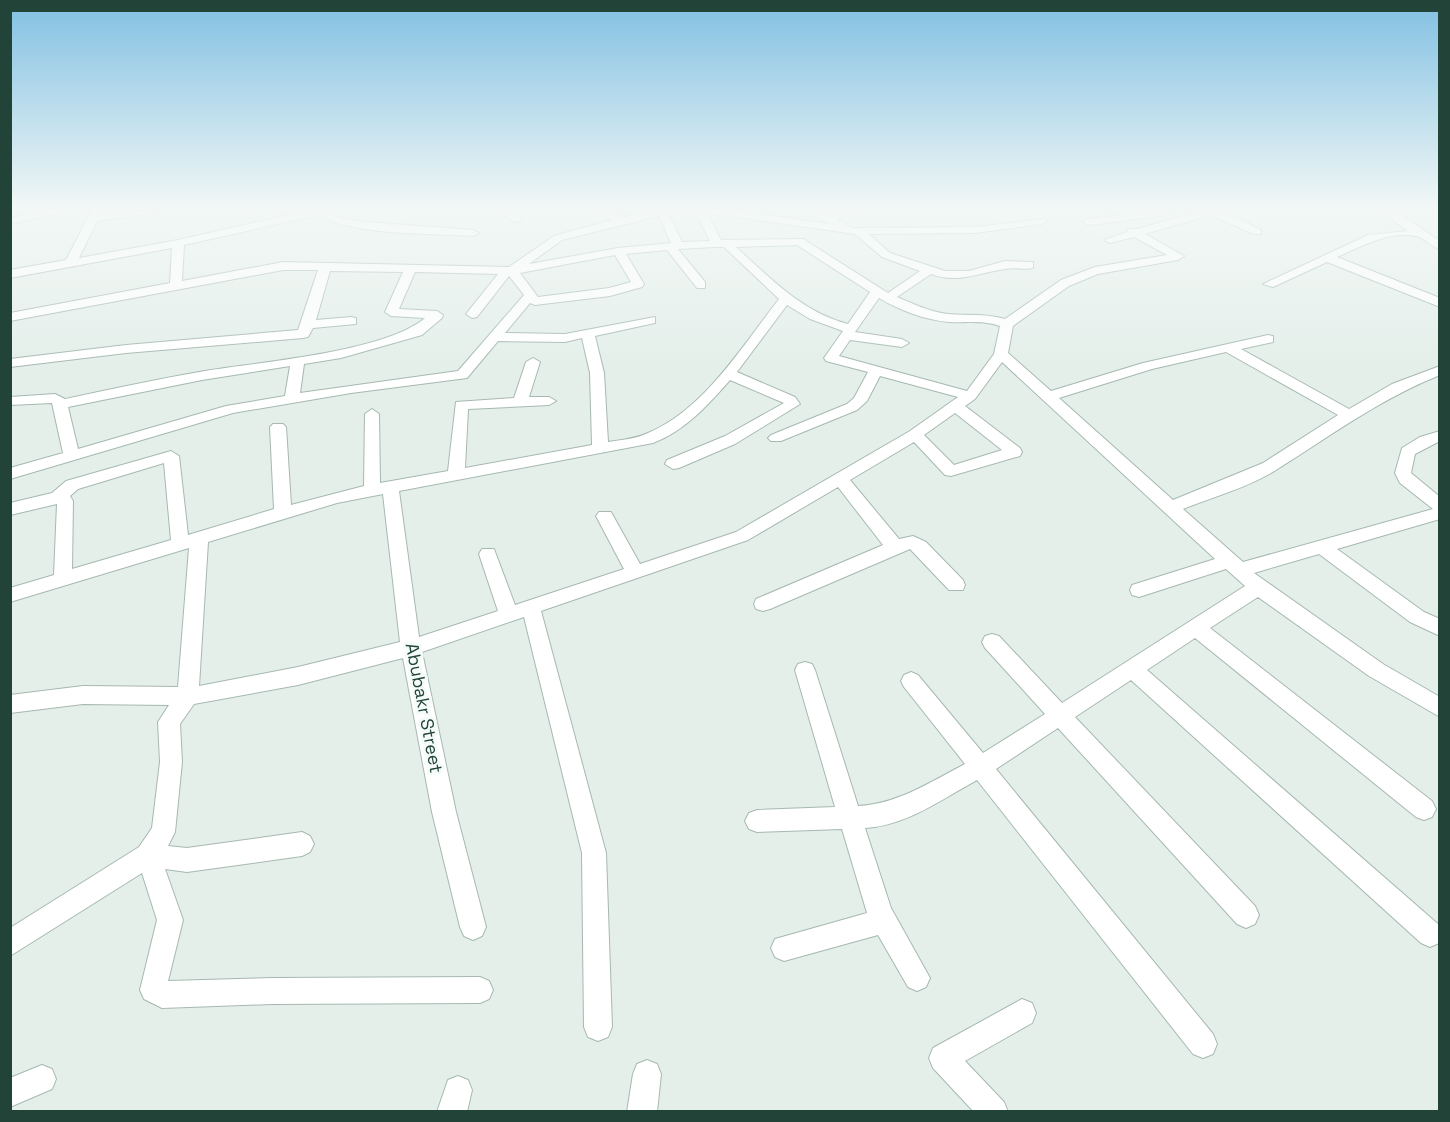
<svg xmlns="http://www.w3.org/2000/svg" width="1450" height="1122" font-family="'Space Grotesk',sans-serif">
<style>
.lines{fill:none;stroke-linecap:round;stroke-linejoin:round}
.minor-casing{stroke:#a6b8b1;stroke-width:2}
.minor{fill:#fff;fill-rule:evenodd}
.labels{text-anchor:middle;stroke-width:6;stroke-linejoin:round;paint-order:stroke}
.street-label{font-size:18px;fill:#214338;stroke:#f5fbf8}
</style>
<rect width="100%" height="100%" fill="#e4efea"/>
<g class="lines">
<defs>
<path id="minor" d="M 53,210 L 75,210 L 10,224 L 10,218 Z
M 92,210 L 102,210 L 101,214 L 161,210 L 156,213 L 97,221 L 79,258 L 178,240 L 310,210 L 329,210 L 328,212 L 340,218 L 357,221 L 473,230 L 479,233 L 473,236 C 429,233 355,236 318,215 L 184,245 L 182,281 L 283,262 L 509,267 L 554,236 L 611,220 L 593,210 L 606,210 L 622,217 L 657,210 L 731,210 L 830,224 L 804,210 L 817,210 L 828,215 L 840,210 L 853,210 L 837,219 L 852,228 L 975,227 L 1045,219 L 1047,221 L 1041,224 L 975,233 L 869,234 L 890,253 L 945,271 L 969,271 L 1005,261 L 1033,262 L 1033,268 C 1024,270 1014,267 1005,269 C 978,273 958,284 931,274 L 897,297 C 914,304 930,312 948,314 C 968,316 985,313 1005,319 L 1061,280 L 1095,267 L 1167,255 L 1134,237 L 1110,243 L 1104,240 L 1127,232 L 1128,229 L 1137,229 L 1205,210 L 1221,210 L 1261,230 L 1261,234 L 1253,234 L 1211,215 L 1145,234 L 1184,256 L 1178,260 L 1098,274 L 1069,286 L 1013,326 L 1008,353 L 1051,391 L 1143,363 L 1268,335 L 1273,336 L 1273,342 L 1241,349 L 1349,409 L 1392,384 L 1440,366 L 1440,375 C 1380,399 1330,436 1276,470 C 1249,487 1213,497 1183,509 L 1243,562 L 1433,509 L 1400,483 L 1395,473 L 1402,448 L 1420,437 L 1440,431 L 1440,441 L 1415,454 L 1411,473 L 1440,497 L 1440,519 L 1337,549 L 1424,612 L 1440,619 L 1440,636 L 1410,622 L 1319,554 L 1254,573 L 1383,664 L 1440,697 L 1440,717 L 1369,676 L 1258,597 L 1210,628 L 1432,801 L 1436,809 L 1432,817 L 1424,820 L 1416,817 L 1195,638 L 1147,670 L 1439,925 L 1439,943 L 1430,947 L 1421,943 L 1131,680 L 1075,717 L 1255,906 L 1259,915 L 1255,924 L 1246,928 L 1237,924 L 1058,728 L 996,769 L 1213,1034 L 1217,1044 L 1213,1054 L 1203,1058 L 1193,1054 L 977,780 C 942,799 906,826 865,828 L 891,908 L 930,978 L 926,987 L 917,991 L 908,987 L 878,935 L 784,961 L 775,957 L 771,948 L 775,939 L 867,913 L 842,829 L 757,832 L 749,829 L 745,821 L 749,813 L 757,810 L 835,807 L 795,670 L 798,664 L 805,662 L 812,664 L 815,670 L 858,806 C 898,804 930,782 965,764 L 904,687 L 901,681 L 904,675 L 911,672 L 918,675 L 983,753 L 1045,714 L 985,648 L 982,642 L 985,636 L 992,634 L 999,636 L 1062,703 L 1245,586 L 1226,569 L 1139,597 L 1132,595 L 1130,590 L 1132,585 L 1215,559 L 1002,362 L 975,399 L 965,406 L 1020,448 L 1022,452 L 1020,456 L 951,476 L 945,475 L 914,442 L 850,480 L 899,539 L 913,536 L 926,542 L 963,580 L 965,585 L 963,590 L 949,590 L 910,549 L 770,609 L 763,611 L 756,609 L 754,604 L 756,599 L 883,545 L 838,487 L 748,540 L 541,611 L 606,853 L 612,1027 L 608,1037 L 598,1041 L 588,1037 L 584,1027 L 582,853 L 524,617 L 422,652 L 456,812 L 486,927 L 482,936 L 473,940 L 464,936 L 460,927 L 432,812 L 403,658 L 298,685 L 194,704 L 180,724 L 182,762 L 175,832 L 168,846 L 187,848 L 302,832 L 310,836 L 314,844 L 310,852 L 302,856 L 187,872 L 165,869 L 183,920 L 168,981 L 272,978 L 480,977 L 489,981 L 493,990 L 489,999 L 480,1003 L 272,1004 L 162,1008 L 144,999 L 140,990 L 157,920 L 142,873 L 10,956 L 10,928 L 139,847 L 152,828 L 160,762 L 158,722 L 169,705 L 83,704 L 10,713 L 10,695 L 83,686 L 178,687 L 189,548 L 10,602 L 10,588 L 54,575 L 57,504 L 10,515 L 10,503 L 52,493 L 66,481 L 171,451 L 179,456 L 188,535 L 274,509 L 270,427 L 273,424 L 283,424 L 286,427 L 291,505 L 364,486 L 365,414 L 372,409 L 379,414 L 380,483 L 448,471 L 456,402 L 514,398 L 526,362 L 533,358 L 540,362 L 529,397 L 549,397 L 556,401 L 549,405 L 468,409 L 465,468 L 592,445 L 590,373 L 582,338 L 565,342 L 498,341 L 467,378 L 351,393 L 233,413 L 10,479 L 10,468 L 63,453 L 52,403 L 10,405 L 10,397 L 55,394 L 65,399 C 112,389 158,379 205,371 C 260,362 385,352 425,318 L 391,316 L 385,312 L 403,272 L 330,271 L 316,320 L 351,317 L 356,318 L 356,324 L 313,328 L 308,337 L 303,338 L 126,353 L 10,367 L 10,359 L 126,345 L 298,330 L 318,270 L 283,270 L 10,321 L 10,313 L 170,283 L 172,248 L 10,278 L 10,270 L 66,260 ZM 696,213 L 710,241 L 682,242 L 669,214 ZM 707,213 L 855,234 L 882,257 L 920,271 L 888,293 L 803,239 L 721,240 ZM 659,216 L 671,243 L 618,248 L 529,264 L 562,240 ZM 797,245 L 870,292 L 848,324 C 802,312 770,278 736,247 ZM 714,247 L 724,247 L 779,299 C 743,345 704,410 648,433 C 636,439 621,440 608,442 L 604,373 L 595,336 L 655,323 L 655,317 L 565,334 L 505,333 L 530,303 L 535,305 L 610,296 L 642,287 L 644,284 L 626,254 L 667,250 L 697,288 L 705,288 L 705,282 L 678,249 ZM 615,255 L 631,282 L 609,288 L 538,297 L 520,273 ZM 415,272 L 498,274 L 466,314 L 472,318 L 477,317 L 509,276 L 524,295 L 458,371 L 300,393 L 304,364 L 341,358 L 422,335 L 442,318 L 443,315 L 437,311 L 399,309 ZM 879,298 C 899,310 925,320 949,322 C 967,323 982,320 1000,326 L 994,354 L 967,391 L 839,356 L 850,340 L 902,347 L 909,343 L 902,339 L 855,332 ZM 787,305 L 810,319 L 843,331 L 824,358 L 826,361 L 868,372 L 854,398 L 847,404 L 771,435 L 768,438 L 771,441 L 781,441 L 857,410 L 867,401 L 880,376 L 958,397 L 910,431 L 736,532 L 640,564 L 611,512 L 599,512 L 596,516 L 624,569 L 515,605 L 494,549 L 482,549 L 479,554 L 498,611 L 419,637 L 399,491 L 653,443 C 685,431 709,404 730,380 L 784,403 L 725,436 L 667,460 L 665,464 L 673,469 L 679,468 L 735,444 L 800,404 L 795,397 L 737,372 ZM 1226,352 L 1338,415 L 1263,463 L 1173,500 L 1059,398 L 1152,369 ZM 290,366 L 285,396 L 226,406 L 78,449 L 68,407 L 202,380 ZM 955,413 L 1002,450 L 954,465 L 924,435 ZM 164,463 L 171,540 L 72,569 L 73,501 L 70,496 L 78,489 ZM 383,494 L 400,642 L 298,667 L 199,686 L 208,542 L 337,503 Z
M 236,210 L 250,210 L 260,216 L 251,218 Z
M 498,210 L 510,210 L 523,220 L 514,222 Z
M 1160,210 L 1174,212 L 1169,215 L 1088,225 L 1082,222 L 1088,219 Z
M 1379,210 C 1401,210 1421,229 1440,241 L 1440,249 C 1432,247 1426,240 1419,237 C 1392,229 1360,247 1337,257 L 1440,298 L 1440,307 L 1327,262 L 1273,287 L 1263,284 L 1368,235 L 1408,231 Z
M 1022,999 L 1032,1003 L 1036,1013 L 1032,1023 L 965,1061 L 1004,1102 L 1008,1112 L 974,1112 L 933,1068 L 929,1058 L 933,1048 Z
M 647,1060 L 657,1064 L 661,1074 L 657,1112 L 627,1112 L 633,1074 L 637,1064 Z
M 42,1065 L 52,1069 L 56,1079 L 52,1089 L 10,1107 L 10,1078 Z
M 458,1076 L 468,1080 L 472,1090 L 467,1112 L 437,1112 L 448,1080 Z"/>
</defs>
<use href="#minor" class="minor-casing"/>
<use href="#minor" class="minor"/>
</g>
<linearGradient id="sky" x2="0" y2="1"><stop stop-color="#81c0e2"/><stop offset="0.57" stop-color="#f3f8f6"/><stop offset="1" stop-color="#f3f8f6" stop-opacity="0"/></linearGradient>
<rect width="1450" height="367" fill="url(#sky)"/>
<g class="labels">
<g class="street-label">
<text transform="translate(424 708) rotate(79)" y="6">Abubakr Street</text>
</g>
</g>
<rect width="1450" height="1122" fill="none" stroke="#214338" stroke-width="24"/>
</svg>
